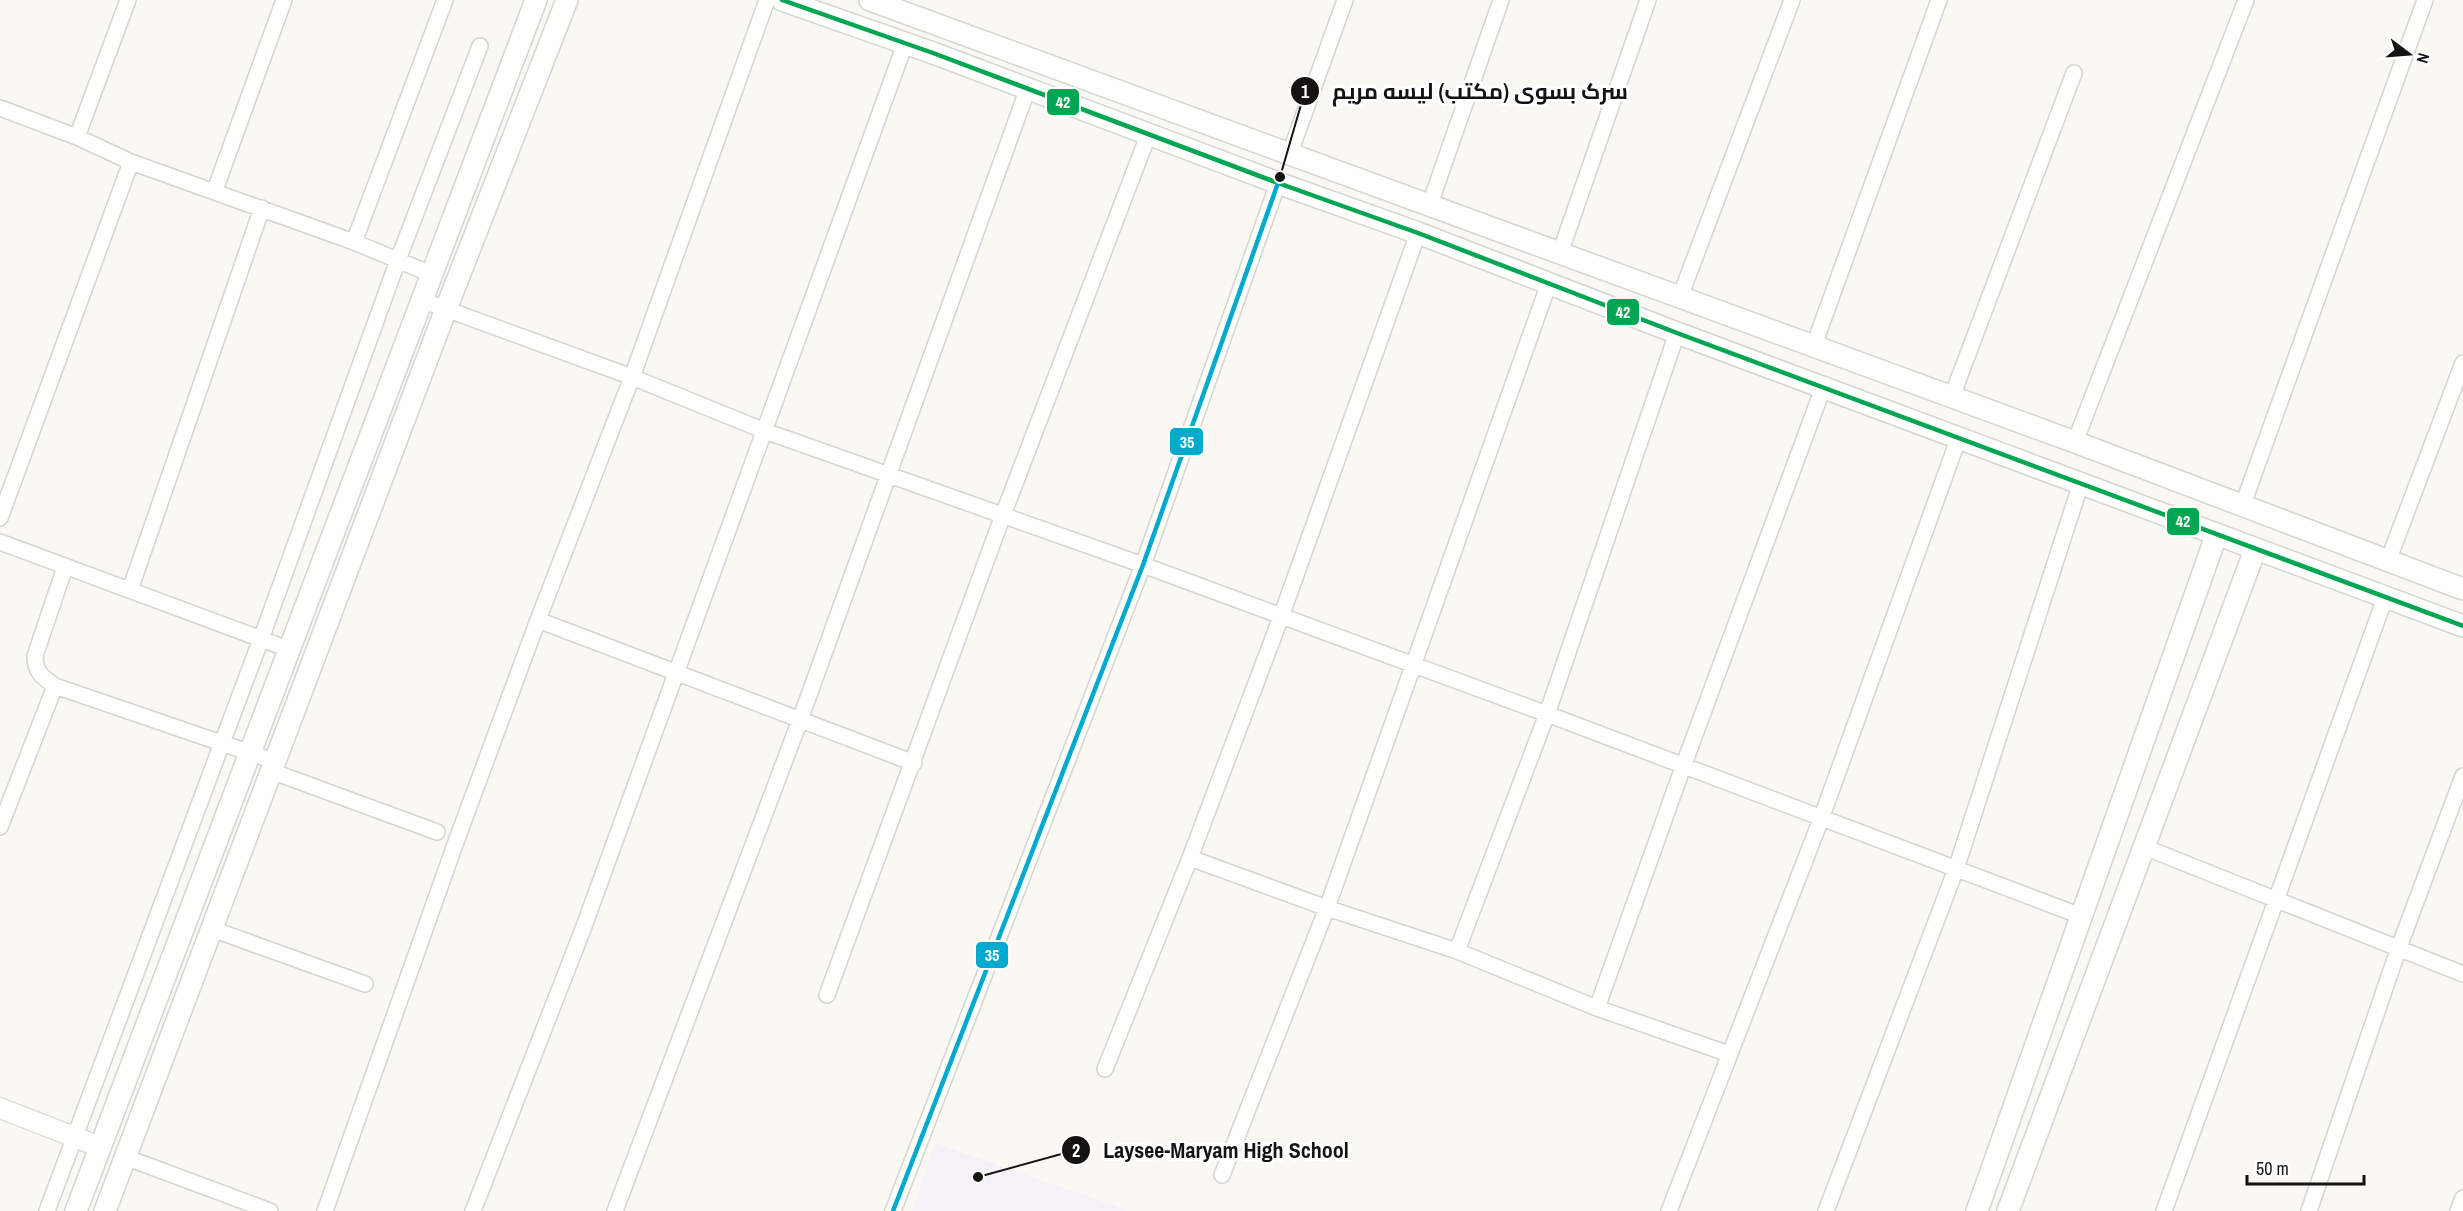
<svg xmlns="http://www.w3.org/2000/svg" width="2463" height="1211" font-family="'Archivo Narrow',Cairo,sans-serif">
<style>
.education{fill:#f5f1f9}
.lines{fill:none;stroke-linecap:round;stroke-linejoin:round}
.minor-casing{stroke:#d5d4cf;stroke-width:18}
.tertiary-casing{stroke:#d5d4cf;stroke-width:22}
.secondary-casing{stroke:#d5d4cf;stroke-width:24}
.minor{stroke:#fefefd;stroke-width:15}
.tertiary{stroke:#fefefd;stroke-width:20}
.secondary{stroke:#fefefd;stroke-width:21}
.bus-1-casing{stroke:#fff;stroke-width:9}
.bus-2-casing{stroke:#fff;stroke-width:9}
.bus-1{stroke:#00a651;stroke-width:4.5}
.bus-2{stroke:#00a9ce;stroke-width:4.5}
.leader{fill:none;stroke:#141310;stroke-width:2}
.callout-dot{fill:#141310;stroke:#fff;stroke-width:2}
.mark-label{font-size:18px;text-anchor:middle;font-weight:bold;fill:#fff}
.callout-label{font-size:22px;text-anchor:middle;font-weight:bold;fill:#141310;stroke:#fff;stroke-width:6;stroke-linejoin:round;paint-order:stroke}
.line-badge{stroke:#fff;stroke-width:2}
.badge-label{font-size:16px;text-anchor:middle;font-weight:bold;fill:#fff}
</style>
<rect width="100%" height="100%" fill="#faf8f2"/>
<path class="education" d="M 935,1143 L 1130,1211 L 912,1211 Z"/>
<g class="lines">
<defs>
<path id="minor" d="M 0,108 L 77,137 L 131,162 L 354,242 L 431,274
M 77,137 L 128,0
M 1290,153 L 1345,0
M 215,190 L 284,0
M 1430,204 L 1501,0
M 354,242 L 445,0
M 1560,253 L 1648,0
M 1680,297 L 1792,0
M 421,300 L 632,377 L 765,431 L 1143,565 L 1547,714 L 2081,916
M 1813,348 L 1939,0
M 1951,399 L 2074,73
M 2075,442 L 2246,0
M 2242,507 L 2425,0
M 0,518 L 131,162
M 0,542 L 288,649
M 2388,561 L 2463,363
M 65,567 L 35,656 C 35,672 42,677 55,686 L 274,761
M 130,590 L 262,208
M 538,620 L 914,763
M 271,771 L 437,832
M 0,827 L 55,686
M 2144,847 L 2463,974
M 1190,858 L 1327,908 L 1457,951 L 1597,1008 L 1729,1054
M 212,929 L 365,984
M 1457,951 L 1547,714 L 1677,333
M 827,995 L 1003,515 L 1149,133
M 1597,1008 L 1683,767 L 1823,388
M 1105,1069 L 1190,858 L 1281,617 L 1418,233
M 125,1157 L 270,1211
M 1222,1175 L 1327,908 L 1549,283
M 47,1211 L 261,639 L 398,260 L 480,46
M 325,1211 L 457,839 L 538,620 L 632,377 L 767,0
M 473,1211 L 583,929 L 905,44
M 615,1211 L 800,720 L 1028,88
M 893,1211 L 1143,565 L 1278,183
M 1669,1211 L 1821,819 L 1959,437
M 1826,1211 L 1956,869 L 2081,483
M 2164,1211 L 2385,598
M 2309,1211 L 2398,950 L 2463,776
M 2458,1211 L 2463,1198"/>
<path id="tertiary" d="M 0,1108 L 100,1147"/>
<path id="secondary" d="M 782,0 L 933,53 L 1278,183 L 1418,233 L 1677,333 L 2463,626
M 870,0 L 2075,442 L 2463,589
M 76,1211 L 536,0
M 105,1211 L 446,309 L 567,0
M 1977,1211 L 2216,536
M 2008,1211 L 2255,550"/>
</defs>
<use href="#minor" class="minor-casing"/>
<use href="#tertiary" class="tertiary-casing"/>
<use href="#secondary" class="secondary-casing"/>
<use href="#minor" class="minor"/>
<use href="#tertiary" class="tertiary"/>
<use href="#secondary" class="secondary"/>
<defs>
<path id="bus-1" d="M 782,0 L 933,53 L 1278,183 L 1418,233 L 1677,333 L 2463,626"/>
<path id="bus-2" d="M 893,1211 L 1143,565 L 1278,183"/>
</defs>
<use href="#bus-1" class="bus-1-casing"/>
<use href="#bus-2" class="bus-2-casing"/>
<use href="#bus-1" class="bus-1"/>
<use href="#bus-2" class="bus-2"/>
</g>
<path class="leader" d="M1280 177L1305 91M978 1177L1076 1150"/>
<g class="callout-dot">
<circle cx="1280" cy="177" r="6"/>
<circle cx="978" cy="1177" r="6"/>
<circle cx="1305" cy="91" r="15"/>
<circle cx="1076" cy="1150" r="15"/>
</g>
<g class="mark-label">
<text x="1305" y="98">1</text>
<text x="1076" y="1157">2</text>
</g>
<g class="callout-label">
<text x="1480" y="99">سرک بسوی (مکتب) لیسه مریم</text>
<text x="1226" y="1158">Laysee-Maryam High School</text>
</g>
<g class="line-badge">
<rect x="1046" y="88" width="34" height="28" rx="6" fill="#00a651"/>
<rect x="1606" y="298" width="34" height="28" rx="6" fill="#00a651"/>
<rect x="1169" y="427" width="35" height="29" rx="6" fill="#00a9ce"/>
<rect x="2166" y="507" width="34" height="29" rx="6" fill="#00a651"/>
<rect x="975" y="941" width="34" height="28" rx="6" fill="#00a9ce"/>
</g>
<g class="badge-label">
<text x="1063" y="108">42</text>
<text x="1623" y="318">42</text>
<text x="1187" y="448">35</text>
<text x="2183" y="527">42</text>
<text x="992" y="961">35</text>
</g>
<g transform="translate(2409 54) rotate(106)" stroke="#ffffff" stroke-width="4.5" paint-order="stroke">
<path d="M0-4.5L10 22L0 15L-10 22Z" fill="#141310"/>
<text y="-9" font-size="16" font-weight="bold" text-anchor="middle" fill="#141310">N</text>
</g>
<path d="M2247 1175v9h117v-9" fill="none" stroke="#141310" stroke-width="3"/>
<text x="2256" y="1175" font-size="18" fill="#141310" stroke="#ffffff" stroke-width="4.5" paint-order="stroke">50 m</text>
</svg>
